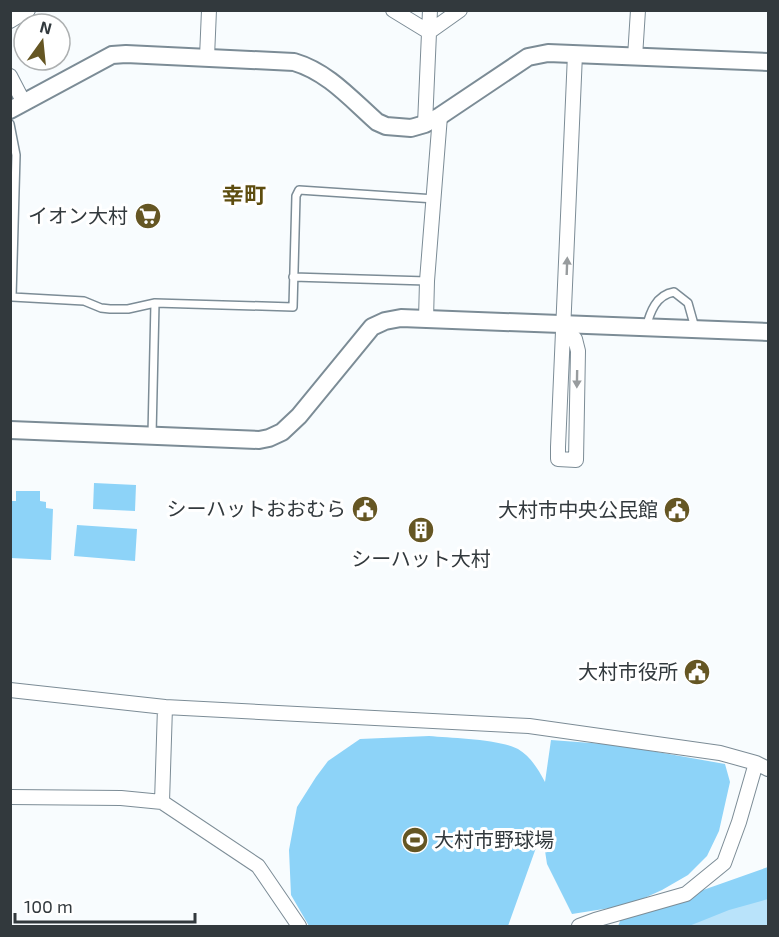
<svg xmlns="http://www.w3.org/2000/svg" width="779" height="937" font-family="'Exo 2','Noto Sans JP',sans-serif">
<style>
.green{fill:#8dd3f8}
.water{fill:#b9e3fa}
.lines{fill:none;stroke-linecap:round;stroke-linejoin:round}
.service-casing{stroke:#7c8c96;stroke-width:10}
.minor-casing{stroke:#7c8c96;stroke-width:16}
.tertiary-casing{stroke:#7c8c96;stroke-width:20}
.service{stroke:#fff;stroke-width:7}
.minor{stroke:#fff;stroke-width:14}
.tertiary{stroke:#fff;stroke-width:16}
.oneway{fill:#989c9e}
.labels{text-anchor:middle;stroke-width:6;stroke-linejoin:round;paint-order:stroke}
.poi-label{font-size:20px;fill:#32393d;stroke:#fff;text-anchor:end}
.quarter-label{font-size:22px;font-weight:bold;fill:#5e4d0f;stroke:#fff}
</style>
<rect width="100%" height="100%" fill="#f8fcfe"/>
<path class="green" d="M 94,483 L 136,485 L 135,511 L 93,509 Z
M 16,491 L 40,491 L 40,501 L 46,502 L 46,508 L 53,509 L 51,560 L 11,558 L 11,501 L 16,501 Z
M 77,525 L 137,529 L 135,561 L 74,556 Z
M 429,736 C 452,738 498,739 518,749 C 531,757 538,769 545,782 L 551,740 L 618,745 L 725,764 L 730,782 L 719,831 L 707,856 L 688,875 L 662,890 L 629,905 L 572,914 L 547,864 L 542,831 L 508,926 L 309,926 L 291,895 L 289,850 L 297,807 L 316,777 L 328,761 L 360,739 Z
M 768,867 L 768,926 L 618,926 L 621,919 Z"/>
<path class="water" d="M 768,899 L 768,926 L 689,926 L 729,910 Z"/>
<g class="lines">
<defs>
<path id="service" d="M 10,124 L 16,155 L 12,297 L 84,301 L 101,308 L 110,309 L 128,309 L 155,303 L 293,307 L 296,196 L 299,190 L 435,199
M 293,277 L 427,281
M 646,328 C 650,312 656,295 674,292 L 688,303 L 695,328
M 152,435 L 155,303"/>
<path id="minor" d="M 393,10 L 429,32
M 10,21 L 28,10
M 429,32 L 460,10
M 207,57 L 209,10
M 635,57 L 638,10
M 10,76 L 24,103
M 425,124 L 430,10
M 426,319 L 427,281 L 440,116
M 564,325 L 575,339 L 578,351 L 576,460 L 558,459 L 558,447 L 575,54
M 10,690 L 165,707
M 10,797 L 121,798 L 162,802 L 258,866 L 299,926
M 162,802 L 165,707 L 529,726 L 720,753 L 756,763 L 768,769
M 579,926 L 595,920 L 686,894 L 724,863 L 739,822 L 756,763"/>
<path id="tertiary" d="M 10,110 L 112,55 L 126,54 L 294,62 C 328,72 351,99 377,122 L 386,126 L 411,128 L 425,124 L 440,116 L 528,57 L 548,53 L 768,62
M 10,430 L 259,440 L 269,438 L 282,432 L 299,416 L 372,327 L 385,321 L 401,318 L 768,332"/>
</defs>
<use href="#service" class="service-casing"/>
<use href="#minor" class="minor-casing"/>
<use href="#tertiary" class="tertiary-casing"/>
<use href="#service" class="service"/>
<use href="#minor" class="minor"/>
<use href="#tertiary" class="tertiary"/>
</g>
<defs><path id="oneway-solid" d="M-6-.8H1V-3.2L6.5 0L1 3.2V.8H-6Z" transform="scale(1.5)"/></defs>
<g class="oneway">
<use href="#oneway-solid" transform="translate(567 266) rotate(-88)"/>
<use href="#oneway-solid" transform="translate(577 379) rotate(91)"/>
</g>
<defs>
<symbol id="supermarket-disc" viewBox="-11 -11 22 22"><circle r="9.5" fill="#655623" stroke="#fff"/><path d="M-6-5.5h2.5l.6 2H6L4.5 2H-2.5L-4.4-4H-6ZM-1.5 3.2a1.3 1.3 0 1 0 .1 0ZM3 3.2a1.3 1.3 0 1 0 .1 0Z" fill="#fff"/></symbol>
<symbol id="civic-disc" viewBox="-11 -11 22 22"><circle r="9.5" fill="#655623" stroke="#fff"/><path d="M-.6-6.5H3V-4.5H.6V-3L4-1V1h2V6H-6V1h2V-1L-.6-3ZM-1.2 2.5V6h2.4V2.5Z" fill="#fff"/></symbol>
<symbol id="building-disc" viewBox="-11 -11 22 22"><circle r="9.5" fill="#655623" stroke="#fff"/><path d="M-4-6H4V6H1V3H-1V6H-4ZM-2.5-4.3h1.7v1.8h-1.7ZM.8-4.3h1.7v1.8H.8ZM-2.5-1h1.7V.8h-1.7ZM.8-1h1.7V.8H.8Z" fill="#fff"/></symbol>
<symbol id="stadium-disc" viewBox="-11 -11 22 22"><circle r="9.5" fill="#655623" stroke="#fff"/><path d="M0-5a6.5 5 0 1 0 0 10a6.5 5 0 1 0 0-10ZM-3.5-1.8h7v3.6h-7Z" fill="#fff"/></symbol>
</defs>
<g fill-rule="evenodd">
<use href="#supermarket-disc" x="133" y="201" width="30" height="30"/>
<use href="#civic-disc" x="350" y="494" width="30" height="30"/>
<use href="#civic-disc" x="662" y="495" width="30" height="30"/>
<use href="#building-disc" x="406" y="515" width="30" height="30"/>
<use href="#civic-disc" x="682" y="657" width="30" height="30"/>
<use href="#stadium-disc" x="400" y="825" width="30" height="30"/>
</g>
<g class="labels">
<g class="poi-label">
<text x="128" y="223">イオン大村</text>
<text x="346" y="516">シーハットおおむら</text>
<text x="658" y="517">大村市中央公民館</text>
<text x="421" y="566" text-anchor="middle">シーハット大村</text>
<text x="678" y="679">大村市役所</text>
<text x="434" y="847" text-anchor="start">大村市野球場</text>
</g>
<g class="quarter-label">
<text x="244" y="203">幸町</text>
</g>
</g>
<rect width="779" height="937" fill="none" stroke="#32393d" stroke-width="24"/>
<g transform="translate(42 42) rotate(15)"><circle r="28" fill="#ffffff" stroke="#adb0b1" stroke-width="1.5"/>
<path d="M0-4.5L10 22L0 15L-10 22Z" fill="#655623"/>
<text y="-9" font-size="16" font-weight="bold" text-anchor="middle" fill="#32393d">N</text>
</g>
<path d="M15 913v9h180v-9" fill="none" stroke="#32393d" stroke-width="3"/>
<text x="24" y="913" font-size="18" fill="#32393d" stroke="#ffffff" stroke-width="4.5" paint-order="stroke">100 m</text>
</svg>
